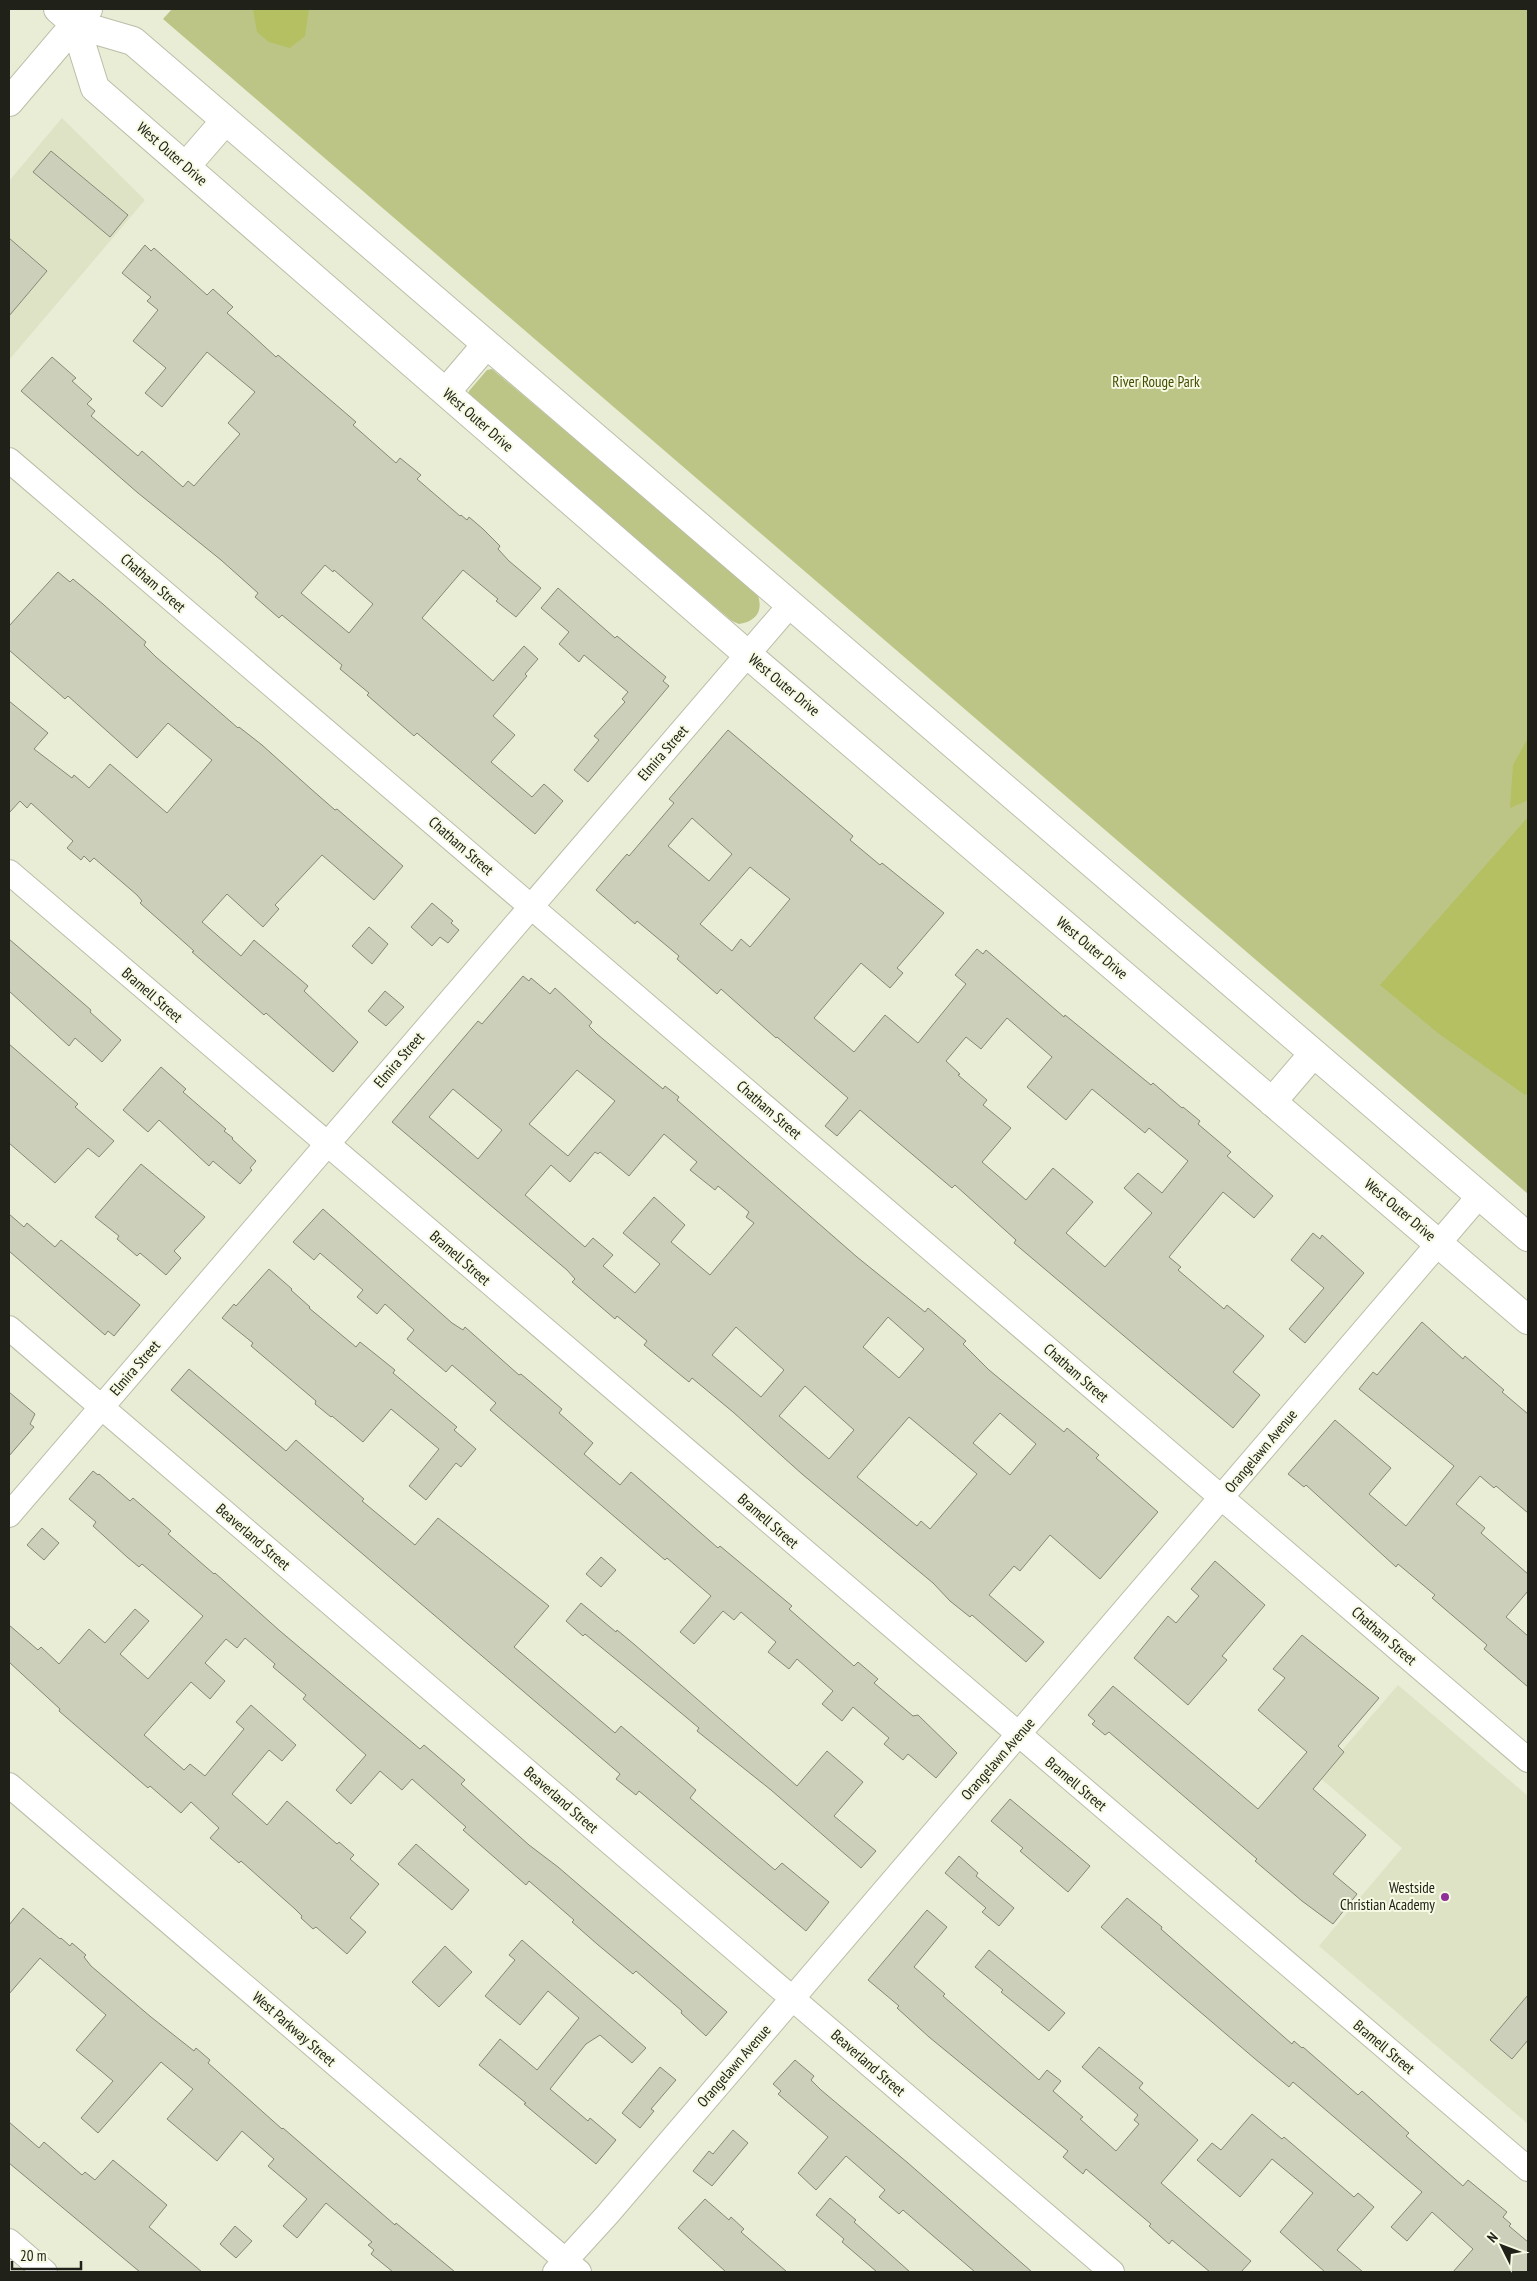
<svg xmlns="http://www.w3.org/2000/svg" width="1537" height="2281" font-family="'PT Sans Narrow',sans-serif">
<style>
.built{fill:#dee3c5}
.green{fill:#bcc585}
.forest{fill:#b4c062}
.building{fill:#ccd0ba;stroke:#868975;fill-rule:evenodd}
.lines{fill:none;stroke-linecap:round;stroke-linejoin:round}
.minor-casing{stroke:#bbbea8;stroke-width:26}
.secondary-casing{stroke:#bbbea8;stroke-width:30}
.primary-casing{stroke:#bbbea8;stroke-width:30}
.minor{stroke:#fff;stroke-width:24}
.secondary{stroke:#fff;stroke-width:28}
.primary{stroke:#fff;stroke-width:28}
.poi-dot{fill:#902f97;stroke:#f6fae3;stroke-width:2}
.labels{text-anchor:middle;stroke-width:4;stroke-linejoin:round;paint-order:stroke}
.street-label{font-size:15px;fill:#202219;stroke:#f6fae3}
.park-label{font-size:15px;fill:#464c00;stroke:#f6fae3}
.poi-label{font-size:15px;fill:#202219;stroke:#f6fae3;text-anchor:end}
</style>
<rect width="100%" height="100%" fill="#e9edd6"/>
<path class="built" d="M 62,118 L 145,200 L 9,360 L 9,181 Z
M 1398,1685 L 1528,1796 L 1528,2124 L 1319,1946 L 1402,1848 L 1319,1777 Z"/>
<path class="green" d="M 172,9 L 1528,9 L 1528,1194 L 163,19 Z
M 492,369 L 757,593 C 764,610 757,621 739,624 L 732,621 L 470,398 L 468,395 L 469,391 L 487,370 Z"/>
<path class="forest" d="M 253,9 L 309,9 L 305,36 L 290,48 L 269,42 L 257,32 Z
M 1528,738 L 1528,800 L 1510,808 L 1513,765 Z
M 1528,817 L 1528,1093 L 1525,1095 L 1438,1033 L 1380,985 Z"/>
<path class="building" d="M 51,151 L 128,215 L 110,237 L 33,172 Z
M 9,238 L 47,271 L 9,316 Z
M 145,245 L 151,251 L 154,248 L 207,295 L 213,289 L 233,307 L 227,313 L 252,335 L 276,357 L 278,355 L 356,422 L 353,425 L 396,463 L 400,458 L 421,475 L 417,479 L 460,516 L 461,515 L 467,520 L 469,517 L 483,529 L 500,546 L 498,549 L 509,561 L 541,588 L 516,617 L 496,601 L 498,599 L 463,570 L 422,618 L 493,681 L 524,646 L 538,659 L 525,674 L 527,676 L 493,716 L 515,735 L 491,762 L 532,797 L 544,784 L 563,801 L 535,834 L 417,733 L 414,736 L 367,695 L 369,693 L 340,669 L 342,665 L 282,615 L 279,618 L 255,597 L 258,593 L 221,560 L 138,493 L 21,391 L 52,357 L 76,378 L 72,381 L 92,399 L 87,404 L 95,411 L 91,416 L 138,456 L 142,451 L 183,487 L 188,481 L 194,486 L 240,434 L 228,423 L 255,392 L 207,352 L 162,407 L 145,393 L 166,368 L 133,341 L 158,310 L 147,301 L 151,297 L 122,273 ZM 325,565 L 333,572 L 334,570 L 373,604 L 349,633 L 301,593 Z
M 58,572 L 70,582 L 73,579 L 104,605 L 146,642 L 144,645 L 156,657 L 238,728 L 239,727 L 262,745 L 311,789 L 335,810 L 337,809 L 403,866 L 374,900 L 322,855 L 275,905 L 279,909 L 263,927 L 227,894 L 202,922 L 241,956 L 254,940 L 308,986 L 304,991 L 358,1042 L 333,1072 L 266,1013 L 264,1015 L 192,952 L 194,951 L 140,903 L 142,901 L 137,895 L 94,858 L 90,862 L 84,856 L 81,860 L 67,848 L 73,841 L 31,803 L 27,808 L 20,801 L 9,813 L 9,701 L 48,733 L 34,749 L 72,778 L 74,775 L 89,788 L 110,764 L 167,813 L 212,760 L 168,723 L 137,758 L 68,696 L 65,699 L 9,650 L 9,626 Z
M 558,588 L 615,638 L 617,636 L 666,677 L 663,681 L 669,686 L 588,782 L 574,770 L 599,740 L 594,736 L 625,702 L 622,699 L 628,692 L 584,655 L 579,662 L 559,644 L 569,632 L 541,608 Z
M 728,730 L 853,836 L 850,840 L 880,865 L 882,863 L 944,913 L 897,968 L 903,973 L 890,988 L 861,963 L 814,1018 L 854,1052 L 885,1015 L 918,1043 L 966,984 L 955,975 L 977,949 L 983,954 L 986,950 L 1064,1017 L 1065,1015 L 1151,1085 L 1153,1083 L 1182,1108 L 1183,1107 L 1200,1121 L 1198,1124 L 1231,1152 L 1227,1156 L 1273,1196 L 1254,1218 L 1223,1192 L 1169,1257 L 1181,1267 L 1178,1270 L 1224,1309 L 1227,1305 L 1264,1336 L 1233,1372 L 1260,1395 L 1233,1428 L 1014,1243 L 1016,1240 L 955,1185 L 952,1188 L 860,1110 L 837,1136 L 825,1126 L 848,1098 L 777,1037 L 776,1038 L 721,989 L 717,994 L 677,959 L 679,956 L 637,921 L 635,924 L 596,890 L 627,854 L 629,856 L 674,803 L 669,799 ZM 692,818 L 732,854 L 709,881 L 668,846 ZM 750,867 L 790,899 L 750,947 L 741,939 L 732,951 L 700,924 ZM 1007,1018 L 1052,1057 L 1027,1087 L 1066,1120 L 1092,1089 L 1145,1133 L 1149,1128 L 1188,1161 L 1162,1193 L 1138,1173 L 1124,1188 L 1152,1213 L 1105,1267 L 1066,1233 L 1093,1202 L 1053,1168 L 1026,1200 L 982,1162 L 1011,1128 L 983,1105 L 987,1100 L 958,1075 L 960,1074 L 946,1061 L 966,1037 L 981,1049 Z
M 432,903 L 453,921 L 451,923 L 459,930 L 448,943 L 440,937 L 432,946 L 411,927 Z
M 369,927 L 388,944 L 372,964 L 352,946 Z
M 9,939 L 91,1010 L 90,1012 L 121,1040 L 102,1062 L 75,1038 L 69,1046 L 9,991 Z
M 523,976 L 529,981 L 531,978 L 550,994 L 555,988 L 592,1022 L 589,1026 L 597,1034 L 663,1089 L 665,1086 L 679,1097 L 677,1100 L 857,1257 L 925,1312 L 928,1308 L 966,1341 L 963,1344 L 989,1370 L 1064,1432 L 1067,1428 L 1099,1455 L 1096,1458 L 1158,1512 L 1100,1579 L 1050,1535 L 1020,1571 L 1014,1566 L 989,1595 L 1044,1642 L 1026,1662 L 972,1615 L 970,1617 L 950,1601 L 933,1583 L 802,1474 L 733,1412 L 692,1378 L 689,1382 L 644,1345 L 647,1341 L 617,1316 L 615,1319 L 572,1282 L 575,1279 L 567,1270 L 392,1122 L 478,1021 L 482,1024 ZM 577,1070 L 615,1101 L 568,1156 L 529,1124 ZM 453,1089 L 502,1130 L 478,1159 L 429,1117 ZM 664,1134 L 697,1162 L 690,1170 L 715,1190 L 718,1186 L 749,1212 L 746,1217 L 754,1223 L 710,1275 L 671,1242 L 685,1225 L 654,1197 L 623,1233 L 660,1264 L 635,1293 L 603,1266 L 613,1255 L 593,1238 L 585,1247 L 525,1195 L 551,1165 L 570,1182 L 595,1152 L 598,1154 L 600,1152 L 629,1176 ZM 888,1317 L 924,1349 L 899,1378 L 863,1347 ZM 736,1327 L 784,1370 L 761,1397 L 712,1355 ZM 805,1386 L 854,1430 L 829,1459 L 779,1416 ZM 1000,1413 L 1036,1444 L 1010,1475 L 973,1443 ZM 909,1417 L 977,1474 L 930,1529 L 921,1521 L 917,1526 L 857,1477 Z
M 385,991 L 404,1007 L 386,1026 L 368,1011 Z
M 9,1044 L 78,1104 L 75,1107 L 114,1141 L 99,1157 L 88,1148 L 55,1183 L 9,1143 Z
M 161,1067 L 186,1089 L 183,1092 L 226,1129 L 224,1131 L 233,1138 L 232,1139 L 256,1161 L 250,1168 L 252,1170 L 240,1184 L 213,1161 L 209,1166 L 159,1120 L 148,1132 L 123,1110 Z
M 141,1164 L 205,1217 L 174,1251 L 181,1258 L 166,1275 L 140,1253 L 137,1256 L 117,1239 L 119,1236 L 95,1217 Z
M 323,1209 L 452,1323 L 463,1330 L 465,1327 L 519,1375 L 521,1374 L 562,1409 L 559,1413 L 593,1443 L 584,1454 L 620,1485 L 631,1472 L 718,1548 L 720,1546 L 792,1606 L 789,1609 L 854,1666 L 858,1662 L 878,1679 L 874,1683 L 913,1716 L 918,1715 L 957,1753 L 936,1778 L 908,1754 L 903,1760 L 884,1744 L 889,1738 L 853,1707 L 842,1721 L 822,1704 L 833,1691 L 797,1659 L 789,1669 L 768,1652 L 776,1642 L 741,1612 L 734,1620 L 723,1611 L 694,1644 L 680,1632 L 711,1596 L 667,1558 L 665,1560 L 490,1410 L 496,1403 L 452,1365 L 446,1372 L 407,1339 L 414,1330 L 385,1304 L 377,1314 L 357,1297 L 363,1290 L 320,1253 L 314,1260 L 293,1242 Z
M 9,1214 L 24,1227 L 27,1223 L 55,1247 L 61,1240 L 140,1305 L 114,1336 L 108,1331 L 105,1335 L 9,1251 Z
M 1313,1233 L 1320,1239 L 1322,1235 L 1364,1273 L 1305,1343 L 1289,1329 L 1324,1288 L 1291,1260 Z
M 269,1269 L 292,1289 L 291,1290 L 310,1307 L 309,1308 L 356,1347 L 360,1342 L 395,1370 L 393,1373 L 457,1427 L 454,1430 L 476,1449 L 461,1467 L 456,1463 L 426,1500 L 409,1486 L 439,1449 L 391,1409 L 363,1442 L 332,1416 L 331,1417 L 315,1404 L 316,1401 L 251,1346 L 253,1343 L 222,1318 L 234,1304 L 236,1306 Z
M 1422,1322 L 1463,1359 L 1465,1356 L 1504,1390 L 1502,1392 L 1528,1414 L 1528,1513 L 1496,1486 L 1494,1488 L 1480,1476 L 1456,1504 L 1485,1528 L 1481,1533 L 1528,1574 L 1528,1591 L 1506,1617 L 1528,1636 L 1528,1687 L 1484,1649 L 1487,1645 L 1432,1598 L 1435,1595 L 1398,1564 L 1396,1567 L 1306,1485 L 1304,1487 L 1288,1474 L 1335,1420 L 1391,1468 L 1369,1494 L 1406,1526 L 1454,1466 L 1359,1389 L 1373,1372 L 1377,1375 Z
M 189,1369 L 286,1451 L 296,1440 L 364,1499 L 362,1501 L 415,1545 L 438,1518 L 549,1606 L 514,1647 L 615,1733 L 621,1726 L 696,1790 L 690,1798 L 775,1870 L 782,1863 L 829,1902 L 806,1931 L 639,1791 L 636,1795 L 616,1779 L 620,1774 L 171,1390 Z
M 9,1392 L 35,1414 L 30,1424 L 34,1427 L 9,1456 Z
M 93,1471 L 98,1475 L 99,1474 L 130,1501 L 133,1498 L 171,1531 L 168,1534 L 214,1574 L 215,1573 L 280,1631 L 420,1749 L 424,1745 L 465,1780 L 461,1784 L 529,1845 L 558,1867 L 727,2012 L 706,2036 L 681,2013 L 682,2011 L 636,1971 L 633,1974 L 597,1944 L 572,1922 L 574,1920 L 529,1881 L 526,1885 L 463,1830 L 466,1827 L 412,1779 L 402,1790 L 380,1771 L 351,1804 L 336,1790 L 366,1755 L 303,1699 L 306,1695 L 273,1667 L 275,1664 L 245,1638 L 237,1648 L 226,1639 L 205,1663 L 225,1681 L 210,1699 L 191,1682 L 144,1735 L 184,1770 L 190,1764 L 205,1776 L 244,1729 L 236,1722 L 251,1705 L 296,1745 L 282,1761 L 269,1750 L 232,1794 L 267,1825 L 287,1801 L 337,1844 L 339,1842 L 354,1855 L 350,1859 L 379,1884 L 350,1918 L 366,1932 L 347,1954 L 316,1927 L 313,1929 L 301,1918 L 302,1916 L 295,1909 L 241,1861 L 239,1863 L 210,1838 L 219,1828 L 191,1802 L 181,1813 L 150,1786 L 148,1788 L 59,1711 L 60,1709 L 9,1662 L 9,1625 L 38,1650 L 41,1647 L 59,1664 L 89,1629 L 105,1643 L 135,1609 L 149,1621 L 120,1654 L 148,1679 L 203,1616 L 142,1564 L 139,1567 L 127,1557 L 93,1526 L 96,1522 L 69,1499 Z
M 42,1528 L 59,1543 L 44,1560 L 27,1545 Z
M 601,1557 L 616,1570 L 601,1587 L 586,1574 Z
M 1215,1561 L 1265,1605 L 1222,1656 L 1227,1660 L 1188,1705 L 1134,1658 L 1168,1616 L 1176,1623 L 1199,1596 L 1191,1589 Z
M 581,1603 L 616,1632 L 617,1630 L 635,1645 L 797,1786 L 827,1751 L 863,1782 L 834,1816 L 876,1851 L 861,1868 L 771,1790 L 697,1731 L 699,1728 L 668,1702 L 585,1634 L 583,1636 L 566,1621 Z
M 1302,1635 L 1379,1698 L 1338,1746 L 1344,1752 L 1313,1789 L 1366,1835 L 1333,1874 L 1357,1894 L 1333,1924 L 1302,1901 L 1255,1861 L 1257,1859 L 1109,1732 L 1105,1735 L 1092,1724 L 1095,1721 L 1088,1715 L 1113,1686 L 1258,1809 L 1307,1752 L 1258,1710 L 1285,1678 L 1273,1669 Z
M 1010,1799 L 1090,1866 L 1068,1892 L 1020,1851 L 1023,1848 L 991,1821 Z
M 416,1844 L 469,1890 L 452,1910 L 398,1864 Z
M 959,1856 L 978,1873 L 976,1876 L 1014,1908 L 999,1926 L 982,1912 L 986,1908 L 945,1873 Z
M 1127,1898 L 1162,1927 L 1161,1929 L 1292,2044 L 1294,2041 L 1302,2048 L 1303,2047 L 1358,2095 L 1362,2091 L 1409,2133 L 1406,2136 L 1463,2186 L 1468,2180 L 1507,2212 L 1503,2217 L 1511,2224 L 1509,2226 L 1528,2242 L 1528,2272 L 1453,2272 L 1473,2249 L 1432,2212 L 1407,2241 L 1391,2227 L 1422,2192 L 1293,2082 L 1289,2087 L 1254,2058 L 1101,1927 Z
M 23,1908 L 60,1939 L 61,1938 L 70,1946 L 72,1943 L 86,1955 L 84,1957 L 91,1966 L 151,2017 L 194,2051 L 196,2048 L 210,2060 L 208,2063 L 282,2129 L 283,2128 L 395,2225 L 396,2223 L 455,2272 L 393,2272 L 371,2254 L 374,2250 L 368,2245 L 372,2242 L 326,2203 L 297,2238 L 283,2226 L 307,2199 L 268,2166 L 274,2159 L 242,2131 L 217,2161 L 167,2119 L 193,2089 L 161,2062 L 98,2133 L 81,2118 L 113,2081 L 76,2050 L 106,2015 L 40,1958 L 9,1994 L 9,1925 Z
M 927,1910 L 947,1927 L 914,1967 L 945,1994 L 943,1996 L 1039,2080 L 1047,2070 L 1061,2081 L 1053,2091 L 1083,2117 L 1080,2119 L 1116,2151 L 1139,2124 L 1134,2120 L 1138,2115 L 1082,2067 L 1099,2047 L 1143,2083 L 1139,2088 L 1198,2140 L 1161,2183 L 1251,2261 L 1241,2272 L 1210,2272 L 1172,2240 L 1169,2244 L 1149,2226 L 1151,2224 L 1086,2169 L 1083,2174 L 1063,2157 L 1068,2151 L 929,2037 L 897,2008 L 899,2006 L 868,1980 Z
M 522,1940 L 646,2048 L 632,2063 L 600,2035 L 586,2044 L 550,2089 L 588,2121 L 590,2118 L 616,2140 L 596,2164 L 524,2104 L 526,2103 L 479,2065 L 500,2039 L 537,2070 L 579,2018 L 548,1991 L 520,2025 L 485,1996 L 515,1960 L 509,1955 Z
M 445,1946 L 472,1972 L 439,2007 L 412,1982 Z
M 989,1950 L 1065,2013 L 1049,2031 L 1001,1992 L 1003,1990 L 975,1967 Z
M 1528,1995 L 1528,2040 L 1512,2059 L 1490,2040 Z
M 795,2060 L 814,2076 L 811,2080 L 821,2090 L 908,2163 L 1032,2272 L 975,2272 L 903,2210 L 899,2214 L 879,2197 L 885,2190 L 846,2156 L 816,2190 L 798,2173 L 828,2137 L 778,2094 L 781,2091 L 773,2084 Z
M 660,2067 L 676,2080 L 651,2109 L 654,2111 L 640,2128 L 622,2113 Z
M 1252,2114 L 1282,2139 L 1284,2137 L 1354,2197 L 1358,2193 L 1374,2207 L 1337,2250 L 1363,2272 L 1325,2272 L 1280,2232 L 1313,2193 L 1272,2159 L 1240,2197 L 1197,2160 L 1212,2143 L 1221,2150 Z
M 9,2122 L 39,2148 L 44,2142 L 82,2175 L 85,2172 L 95,2180 L 113,2160 L 167,2205 L 149,2227 L 202,2272 L 140,2272 L 9,2163 Z
M 733,2130 L 748,2143 L 712,2186 L 693,2171 L 709,2151 L 713,2154 Z
M 830,2198 L 856,2220 L 854,2222 L 910,2272 L 877,2272 L 842,2242 L 844,2239 L 816,2215 Z
M 705,2199 L 729,2220 L 731,2217 L 744,2229 L 741,2232 L 787,2272 L 726,2272 L 678,2228 Z
M 235,2226 L 252,2241 L 236,2258 L 220,2244 Z"/>
<g class="lines">
<defs>
<path id="minor" d="M 9,460 L 1528,1760
M 9,872 L 1528,2169
M 9,1328 L 1112,2272
M 9,1515 L 790,605
M 9,1785 L 579,2272
M 9,2241 L 45,2272
M 555,2272 L 607,2215 L 1479,1196"/>
<path id="secondary" d="M 58,9 L 75,24 L 133,41 L 1528,1237
M 75,24 L 95,88 L 747,654 L 1528,1320
M 186,166 L 225,121
M 446,392 L 486,345
M 1272,1102 L 1313,1054"/>
<path id="primary" d="M 9,102 L 88,9"/>
</defs>
<use href="#minor" class="minor-casing"/>
<use href="#secondary" class="secondary-casing"/>
<use href="#primary" class="primary-casing"/>
<use href="#minor" class="minor"/>
<use href="#secondary" class="secondary"/>
<use href="#primary" class="primary"/>
</g>
<circle class="poi-dot" cx="1445" cy="1897" r="5"/>
<g class="labels">
<g class="street-label">
<text transform="translate(172 154) rotate(41)" y="5">West Outer Drive</text>
<text transform="translate(478 420) rotate(41)" y="5">West Outer Drive</text>
<text transform="translate(153 583) rotate(41)" y="5">Chatham Street</text>
<text transform="translate(784 685) rotate(40)" y="5">West Outer Drive</text>
<text transform="translate(663 753) rotate(-49)" y="5">Elmira Street</text>
<text transform="translate(461 846) rotate(41)" y="5">Chatham Street</text>
<text transform="translate(1092 948) rotate(40)" y="5">West Outer Drive</text>
<text transform="translate(152 995) rotate(41)" y="5">Bramell Street</text>
<text transform="translate(399 1060) rotate(-49)" y="5">Elmira Street</text>
<text transform="translate(769 1110) rotate(41)" y="5">Chatham Street</text>
<text transform="translate(1400 1210) rotate(40)" y="5">West Outer Drive</text>
<text transform="translate(460 1258) rotate(41)" y="5">Bramell Street</text>
<text transform="translate(135 1368) rotate(-49)" y="5">Elmira Street</text>
<text transform="translate(1076 1373) rotate(41)" y="5">Chatham Street</text>
<text transform="translate(1261 1451) rotate(-50)" y="5">Orangelawn Avenue</text>
<text transform="translate(768 1521) rotate(41)" y="5">Bramell Street</text>
<text transform="translate(253 1537) rotate(41)" y="5">Beaverland Street</text>
<text transform="translate(1384 1636) rotate(41)" y="5">Chatham Street</text>
<text transform="translate(998 1759) rotate(-49)" y="5">Orangelawn Avenue</text>
<text transform="translate(1076 1784) rotate(40)" y="5">Bramell Street</text>
<text transform="translate(561 1800) rotate(41)" y="5">Beaverland Street</text>
<text transform="translate(294 2029) rotate(41)" y="5">West Parkway Street</text>
<text transform="translate(1384 2047) rotate(40)" y="5">Bramell Street</text>
<text transform="translate(868 2063) rotate(41)" y="5">Beaverland Street</text>
<text transform="translate(734 2066) rotate(-49)" y="5">Orangelawn Avenue</text>
</g>
<g class="park-label">
<text x="1156" y="387">River Rouge Park</text>
</g>
<g class="poi-label">
<text x="1435" y="1893">Westside<tspan x="1435" dy="17">Christian Academy</tspan></text>
</g>
</g>
<rect width="1537" height="2281" fill="none" stroke="#202219" stroke-width="20"/>
<g transform="translate(1502 2246) rotate(312)" stroke="#f6fae3" stroke-width="4" paint-order="stroke">
<path d="M0-4L9 19L0 12L-9 19Z" fill="#202219"/>
<text y="-8" font-size="14" font-weight="bold" text-anchor="middle" fill="#202219">N</text>
</g>
<path d="M12 2261v8h69v-8" fill="none" stroke="#202219" stroke-width="2.5"/>
<text x="20" y="2261" font-size="15" fill="#202219" stroke="#f6fae3" stroke-width="4" paint-order="stroke">20 m</text>
</svg>
